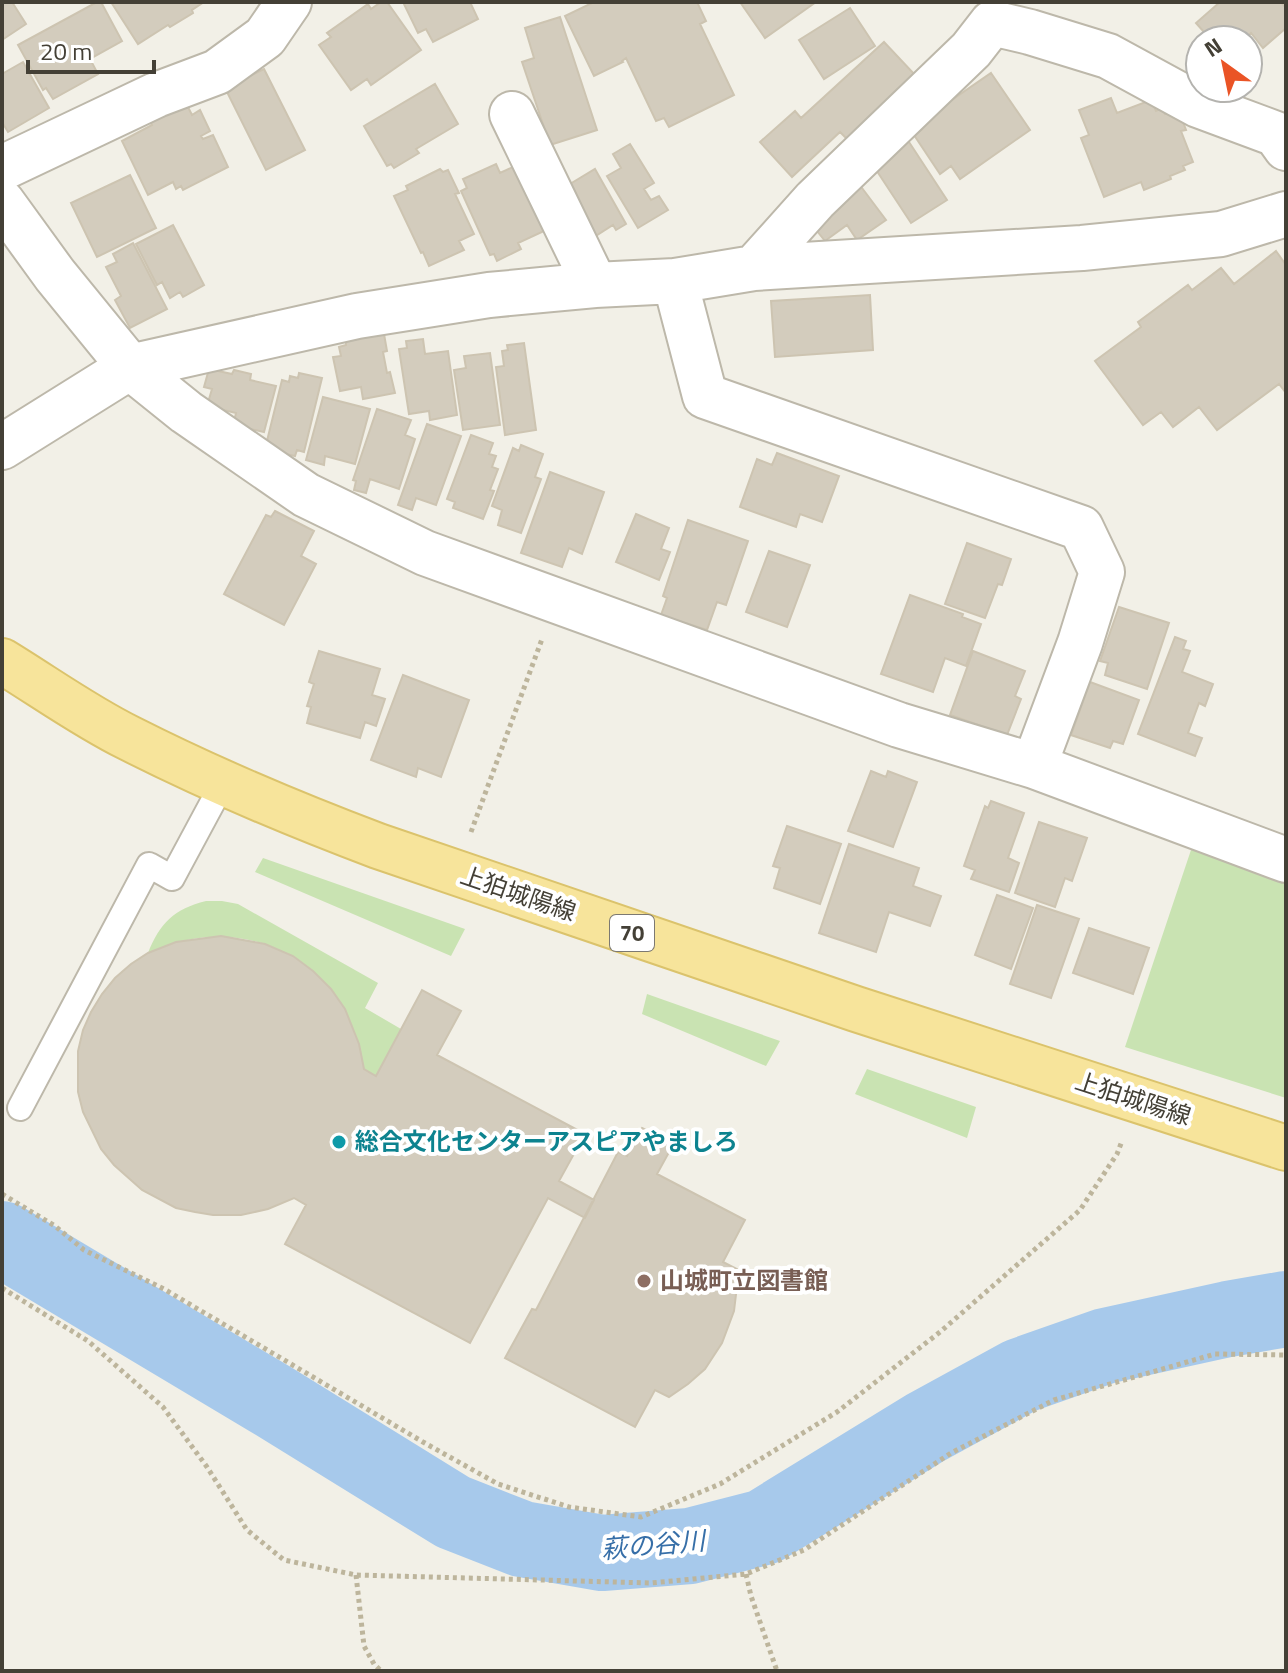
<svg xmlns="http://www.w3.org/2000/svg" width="1288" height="1673" font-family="'Titillium Web','Noto Sans JP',sans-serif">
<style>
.green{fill:#c9e3b2}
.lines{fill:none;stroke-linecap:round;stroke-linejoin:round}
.river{stroke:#a7c9eb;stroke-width:76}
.building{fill:#d3ccbd;stroke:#cdc4b1;stroke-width:2}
.lane-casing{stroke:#bdb8aa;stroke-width:28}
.street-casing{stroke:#bdb8aa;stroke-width:48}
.primary-casing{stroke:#dbc36c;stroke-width:48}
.path{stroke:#bdb59c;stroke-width:5;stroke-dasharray:4 4;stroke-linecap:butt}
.lane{stroke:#fff;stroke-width:24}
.street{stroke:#fff;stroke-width:44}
.primary{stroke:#f7e49b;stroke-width:44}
.culture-dot{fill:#0f9aa8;stroke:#fff;stroke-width:3}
.education-dot{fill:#8d6e63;stroke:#fff;stroke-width:3}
.labels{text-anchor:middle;stroke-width:8;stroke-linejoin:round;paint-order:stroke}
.shield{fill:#fff;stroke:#7c7972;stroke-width:2}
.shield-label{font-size:22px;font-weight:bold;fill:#444036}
.street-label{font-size:24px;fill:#444036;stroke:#fff}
.culture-label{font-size:24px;font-weight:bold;fill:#0d838f;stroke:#fff;text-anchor:start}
.education-label{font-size:24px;font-weight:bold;fill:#785e54;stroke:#fff;text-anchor:start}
.water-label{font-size:26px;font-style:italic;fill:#376fa8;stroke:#fff}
</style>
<rect width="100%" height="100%" fill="#f2f0e7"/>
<path class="green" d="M 1193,844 L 1286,878 L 1286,1098 L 1125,1047 Z
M 263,858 L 465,929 L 451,956 L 255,872 Z
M 206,901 L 222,901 L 238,904 L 378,983 L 365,1008 L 401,1029 L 376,1076 L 364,1069 C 348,962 246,907 148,953 C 160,923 174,909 206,901 Z
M 647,994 L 780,1041 L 766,1066 L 642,1014 Z
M 867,1069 L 976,1107 L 967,1138 L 855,1094 Z"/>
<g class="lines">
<path class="river" d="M 2,1239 L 270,1399 L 453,1512 L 522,1539 L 602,1553 L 690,1546 L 764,1527 L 925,1428 L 1020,1376 L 1105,1346 L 1228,1319 L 1286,1309"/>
</g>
<path class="building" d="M 2,2 L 12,2 L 26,24 L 2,40 Z
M 97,2 L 101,2 L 122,41 L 90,59 L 98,74 L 53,99 L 46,88 L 43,90 L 18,45 Z
M 111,2 L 204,2 L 192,10 L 193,13 L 170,27 L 168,25 L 138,44 Z
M 381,2 L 387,2 L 421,50 L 371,85 L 367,79 L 351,90 L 319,45 L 331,37 L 327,33 L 368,4 L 371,9 Z
M 403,2 L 470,2 L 478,19 L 433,42 L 426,29 L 418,33 Z
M 594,2 L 697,2 L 706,21 L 700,24 L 734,95 L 669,127 L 664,118 L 656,121 L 626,58 L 622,61 L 623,62 L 594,76 L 565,16 Z
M 740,2 L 816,2 L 765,38 Z
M 1220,2 L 1281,2 L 1286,8 L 1286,28 L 1263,48 L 1251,33 L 1243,40 L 1211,40 L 1196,23 Z
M 850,8 L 875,46 L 824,79 L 799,40 Z
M 560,17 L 597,130 L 550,145 L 522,62 L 534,58 L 525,28 Z
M 884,42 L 916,76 L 854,146 L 840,132 L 792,177 L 760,142 L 795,111 L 801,118 Z
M 23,62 L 49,108 L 8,132 L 2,122 L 2,74 Z
M 264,69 L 305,150 L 266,170 L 225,88 Z
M 991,73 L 1030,130 L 960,179 L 951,166 L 940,174 L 914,135 L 921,130 L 917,124 Z
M 435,84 L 458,124 L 416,149 L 419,153 L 394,168 L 391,164 L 387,166 L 364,126 Z
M 1111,98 L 1117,113 L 1151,100 L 1156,111 L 1162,108 L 1165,114 L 1173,111 L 1180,114 L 1186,130 L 1181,131 L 1193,162 L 1183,166 L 1185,170 L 1170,176 L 1171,179 L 1144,190 L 1141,182 L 1104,197 L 1081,138 L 1089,135 L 1079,110 Z
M 178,99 L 183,109 L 188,107 L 192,115 L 200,110 L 210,131 L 201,136 L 203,139 L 213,135 L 228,167 L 183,190 L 181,186 L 176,189 L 173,182 L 148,195 L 122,141 L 152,125 L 147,115 Z
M 907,139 L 947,200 L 911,223 L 871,162 Z
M 630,144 L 654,183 L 644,189 L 651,200 L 659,196 L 668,210 L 638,228 L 607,176 L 621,168 L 613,154 Z
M 496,164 L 500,173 L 515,166 L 544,231 L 518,243 L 521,249 L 497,261 L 494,254 L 490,255 L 461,191 L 467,188 L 463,179 Z
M 440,169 L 443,172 L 448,170 L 459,193 L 455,194 L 474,234 L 459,241 L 464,250 L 429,266 L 423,252 L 421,253 L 394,196 L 408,190 L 406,186 Z
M 595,169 L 626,224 L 616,230 L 613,225 L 594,237 L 565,187 Z
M 130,175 L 156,228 L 97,257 L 71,203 Z
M 859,184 L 886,220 L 857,240 L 847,225 L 825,241 L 809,221 Z
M 173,225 L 204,285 L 183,297 L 180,292 L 170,298 L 162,282 L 157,285 L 136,244 Z
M 133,243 L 167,309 L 130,328 L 115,300 L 121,296 L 106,267 L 117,262 L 113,254 Z
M 1276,251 L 1286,265 L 1286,393 L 1279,384 L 1217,430 L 1199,407 L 1173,427 L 1161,412 L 1143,425 L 1095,361 L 1141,327 L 1138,322 L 1188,285 L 1192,290 L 1221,268 L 1234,284 Z
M 870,295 L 873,350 L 775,357 L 771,301 Z
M 384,334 L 387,351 L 383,352 L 387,373 L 390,372 L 395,393 L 363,399 L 361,387 L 340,391 L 333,357 L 341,356 L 339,347 L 346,345 L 346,341 Z
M 423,339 L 425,354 L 448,351 L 457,415 L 430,420 L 429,411 L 409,414 L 399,349 L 407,348 L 406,341 Z
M 524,343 L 536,430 L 505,435 L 496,367 L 504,366 L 502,351 L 508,350 L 507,345 Z
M 490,353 L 500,425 L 463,430 L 454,370 L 466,368 L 464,356 Z
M 209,369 L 232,374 L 234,370 L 251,374 L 250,380 L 276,386 L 264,432 L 242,427 L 242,424 L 234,422 L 236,413 L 207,406 L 212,389 L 204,387 Z
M 299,373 L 322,378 L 304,452 L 297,450 L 295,456 L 272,451 L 266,445 L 282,380 L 289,382 L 290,376 L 298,378 Z
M 323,397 L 370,409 L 355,464 L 325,456 L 324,465 L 306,460 Z
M 377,409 L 411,420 L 405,435 L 415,439 L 399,489 L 370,479 L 366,493 L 354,490 L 356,481 L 353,480 Z
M 427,424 L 461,436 L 436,505 L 416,498 L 412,510 L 398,505 Z
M 471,435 L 493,443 L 489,454 L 496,456 L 492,467 L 498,469 L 490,490 L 494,491 L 483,519 L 453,508 L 455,502 L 447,499 Z
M 521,445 L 543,454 L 535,477 L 541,479 L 521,533 L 498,525 L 502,510 L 492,506 L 513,448 L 519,451 Z
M 777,453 L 839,476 L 822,522 L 800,514 L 796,527 L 740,507 L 757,459 L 772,465 Z
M 550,472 L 604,492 L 582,554 L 569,548 L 562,567 L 521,553 Z
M 275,511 L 314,531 L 301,556 L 316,564 L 284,625 L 224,594 L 266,515 L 271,517 Z
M 636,514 L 669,528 L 661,549 L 670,552 L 659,580 L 616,562 Z
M 688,520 L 748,541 L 726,605 L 717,602 L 707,630 L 661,615 L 667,598 L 663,596 Z
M 967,543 L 1011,559 L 1002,585 L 998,584 L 985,618 L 945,604 Z
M 769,551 L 810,565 L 787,627 L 746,612 Z
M 910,595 L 963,614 L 962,617 L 981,624 L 966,666 L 945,658 L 933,692 L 881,674 Z
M 1119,607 L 1169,623 L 1147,689 L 1105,675 L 1108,663 L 1100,661 Z
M 1175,637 L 1186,641 L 1183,649 L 1190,651 L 1182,672 L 1213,684 L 1205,706 L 1199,703 L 1188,733 L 1202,738 L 1195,756 L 1138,734 Z
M 319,651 L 380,669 L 372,695 L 385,699 L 376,726 L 365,722 L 360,738 L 307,723 L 311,707 L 307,706 L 314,684 L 309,682 Z
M 973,651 L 1025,671 L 1015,696 L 1021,699 L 1007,735 L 950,715 Z
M 403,675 L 469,700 L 441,777 L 418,768 L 416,777 L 371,760 Z
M 1090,682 L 1139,700 L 1123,744 L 1113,741 L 1110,748 L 1071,735 Z
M 871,771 L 886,777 L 888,771 L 917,782 L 893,847 L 848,831 Z
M 991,801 L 1024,813 L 1008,858 L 1019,863 L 1009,892 L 971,879 L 975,870 L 964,866 L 985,806 L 988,808 Z
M 1039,822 L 1087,838 L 1072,881 L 1065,878 L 1055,907 L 1015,893 Z
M 787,826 L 841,844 L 820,904 L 774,888 L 780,868 L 773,866 Z
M 849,844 L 919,868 L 913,886 L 941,896 L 930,926 L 889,912 L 876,952 L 819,933 Z
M 997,895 L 1033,908 L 1011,969 L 975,955 Z
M 1037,905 L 1079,919 L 1051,998 L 1010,984 Z
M 1089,928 L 1149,948 L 1133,994 L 1073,973 Z
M 221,936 L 265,944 L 293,956 L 313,971 L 331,989 L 345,1009 L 359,1044 L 364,1069 L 376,1076 L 422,990 L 461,1011 L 437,1055 L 585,1134 L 559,1181 L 594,1200 L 585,1218 L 548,1198 L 470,1343 L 285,1244 L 306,1205 L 294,1198 L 268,1209 L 241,1215 L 213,1215 L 195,1212 L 176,1208 L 142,1190 L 114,1165 L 101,1149 L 83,1112 L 78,1092 L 78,1051 L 83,1030 L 91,1012 L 102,994 L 115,978 L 131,964 L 148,953 L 176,942 Z
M 642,1128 L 673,1145 L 657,1174 L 745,1220 L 723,1262 L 737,1269 L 737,1286 L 734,1311 L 722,1343 L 705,1369 L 688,1384 L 669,1397 L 655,1390 L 635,1427 L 505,1358 L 532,1309 L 536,1310 L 618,1152 L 627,1156 Z"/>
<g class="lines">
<defs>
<path id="lane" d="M 20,1108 L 149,865 L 172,878 L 223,783"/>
<path id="street" d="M 512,114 L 595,285
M 2,168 L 156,95 L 217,72 L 265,37 L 289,2
M 2,202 L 55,275 L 130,367 L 186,412 L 306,495 L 425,553 L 899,725 L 1034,766 L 1286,860
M 754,268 L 815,200 L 971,50 L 992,23 L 1030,32 L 1108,56 L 1198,105 L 1276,134 L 1286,148
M 675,281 L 705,396 L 1081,528 L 1102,572 L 1080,643 L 1034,766
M 2,447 L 130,367 L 357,316 L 489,295 L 595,285 L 675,281 L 754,268 L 1082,248 L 1221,234 L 1286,214"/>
<path id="primary" d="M 2,661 C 43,686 86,717 129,738 C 210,779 293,814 378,846 L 856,1009 L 1286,1148"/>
</defs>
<use href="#lane" class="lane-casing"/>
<use href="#street" class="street-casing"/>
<use href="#primary" class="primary-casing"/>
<path class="path" d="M 471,832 L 542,639
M 2,1194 L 55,1226 L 84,1250 L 164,1289 L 423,1442 L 498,1484 L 569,1507 L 641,1517 L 720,1484 L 837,1412 L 940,1332 L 1080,1210 L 1117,1154 L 1122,1141
M 2,1288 L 88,1341 L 163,1407 L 207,1467 L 247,1530 L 284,1560 L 356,1575 L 651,1583 L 746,1574 L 804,1550 L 951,1453 L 1054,1400 L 1215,1354 L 1286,1355
M 746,1574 L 751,1596 L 777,1671
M 356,1575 L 364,1646 L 374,1664 L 381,1671"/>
<use href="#lane" class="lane"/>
<use href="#street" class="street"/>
<use href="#primary" class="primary"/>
</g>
<circle class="culture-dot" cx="339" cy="1142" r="8"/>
<circle class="education-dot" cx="644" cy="1281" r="8"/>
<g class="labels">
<rect class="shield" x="610" y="915" width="44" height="36" rx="6"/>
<g class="shield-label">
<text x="632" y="941">70</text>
</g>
<g class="street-label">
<text transform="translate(518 894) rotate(19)" y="8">上狛城陽線</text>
<text transform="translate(1133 1099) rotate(18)" y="8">上狛城陽線</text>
</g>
<g class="culture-label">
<text x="355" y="1150">総合文化センターアスピアやましろ</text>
</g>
<g class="education-label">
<text x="660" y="1289">山城町立図書館</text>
</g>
<g class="water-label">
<text transform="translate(653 1545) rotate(-5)" y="9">萩の谷川</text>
</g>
</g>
<rect width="1288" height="1673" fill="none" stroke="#444036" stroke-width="8"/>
<g transform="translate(1224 64) rotate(327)"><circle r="38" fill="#ffffff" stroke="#b4b3af" stroke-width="2"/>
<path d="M0-6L14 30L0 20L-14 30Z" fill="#ea5426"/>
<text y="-12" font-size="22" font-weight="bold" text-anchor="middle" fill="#444036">N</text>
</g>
<path d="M28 60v12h126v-12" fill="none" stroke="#444036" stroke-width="4"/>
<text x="40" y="60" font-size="24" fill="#444036" stroke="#ffffff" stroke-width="6" paint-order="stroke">20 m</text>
</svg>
